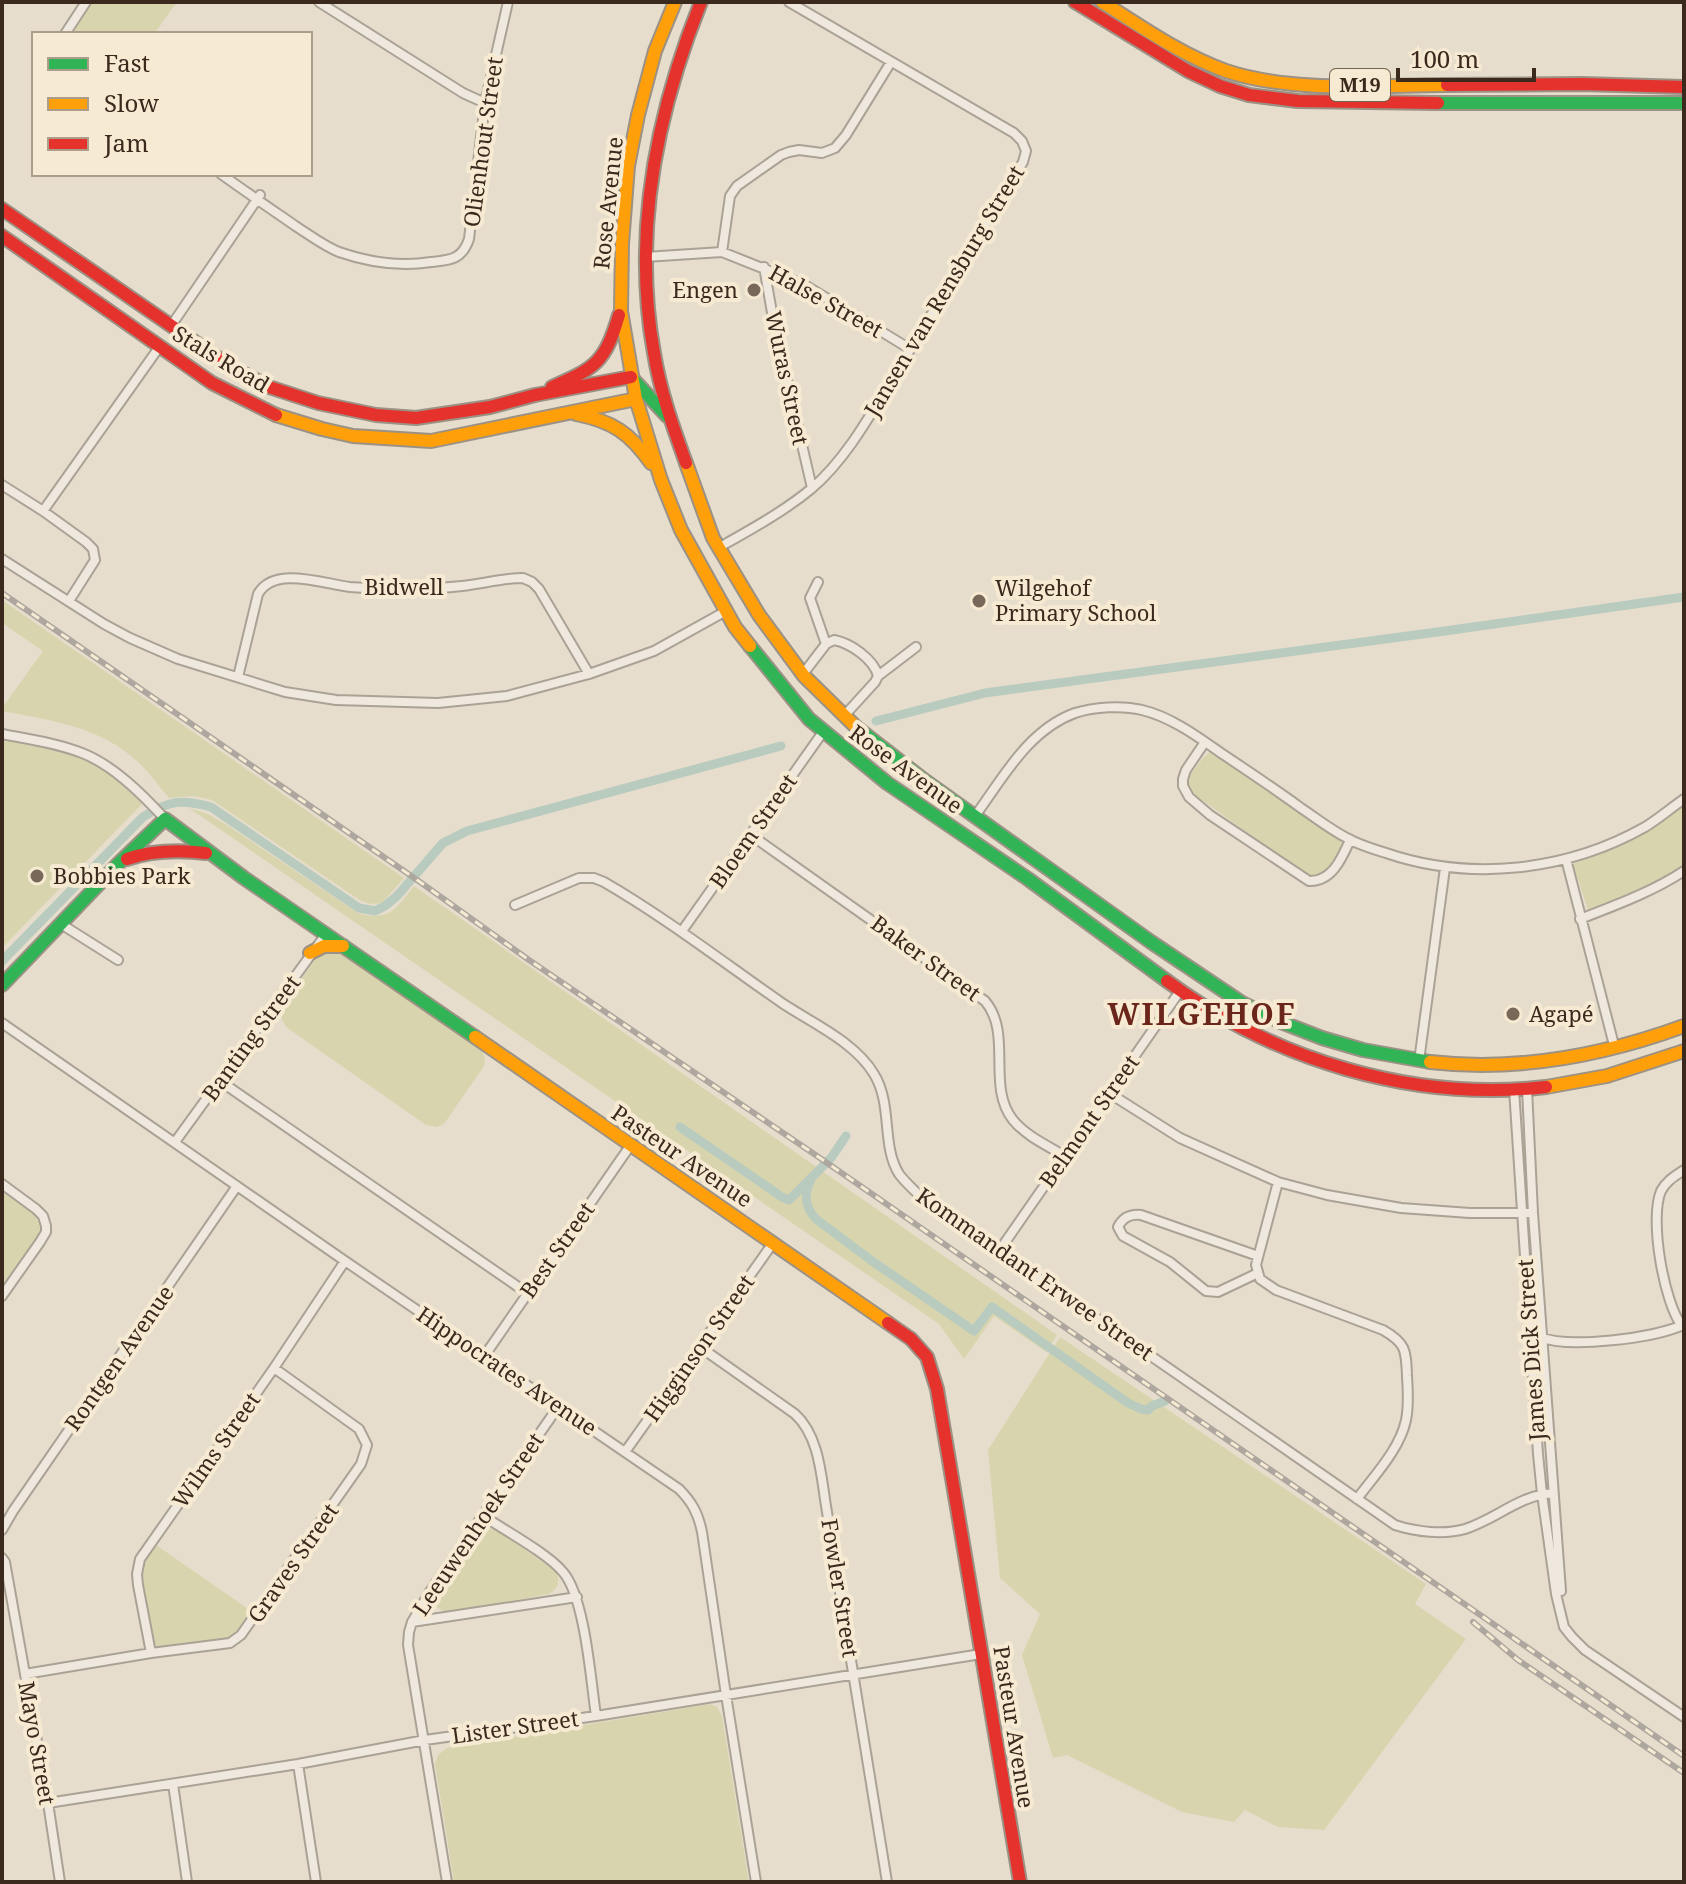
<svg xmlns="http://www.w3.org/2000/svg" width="1686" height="1884" font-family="'Noto Serif',serif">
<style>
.green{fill:#d8d5ae}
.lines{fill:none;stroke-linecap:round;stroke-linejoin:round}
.canal{stroke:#b8cbbe;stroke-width:9}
.street-casing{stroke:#aba296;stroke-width:12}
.fast-casing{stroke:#9b9185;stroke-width:16}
.slow-casing{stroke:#9b9185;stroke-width:16}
.jam-casing{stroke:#9b9185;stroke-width:16}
.street{stroke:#eee8df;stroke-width:8}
.fast{stroke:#30b455;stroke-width:12}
.slow{stroke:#ff9f0a;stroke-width:12}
.jam{stroke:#e5322d;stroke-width:12}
.rail-casing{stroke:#ada79f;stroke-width:6}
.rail{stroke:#f7ead2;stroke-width:3;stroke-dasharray:9;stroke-linecap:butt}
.poi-dot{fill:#77685a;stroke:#f7ead2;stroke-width:3}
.labels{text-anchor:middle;stroke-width:8;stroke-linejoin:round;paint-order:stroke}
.shield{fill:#f7ead2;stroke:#736353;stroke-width:2}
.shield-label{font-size:20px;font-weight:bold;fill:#3b291d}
.street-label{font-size:22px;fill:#3b291d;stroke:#f7ead2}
.poi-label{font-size:22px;fill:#3b291d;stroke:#f7ead2;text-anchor:start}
.district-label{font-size:30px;font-weight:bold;letter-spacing:2px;fill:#6a261a;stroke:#f7ead2}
</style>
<rect width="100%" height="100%" fill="#e6ddcc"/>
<path class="green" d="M 91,2 L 177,2 L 154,34 L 69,34 Z
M 2,600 L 404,878 L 382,903 L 371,904 L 361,901 L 212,800 L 193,796 L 169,798 C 159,787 151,774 140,764 C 101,726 53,721 2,711 L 2,708 L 43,651 L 2,623 Z
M 2,740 C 32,745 68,746 94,762 C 113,773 127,788 142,804 L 2,948 Z
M 1210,752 L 1217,754 L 1341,839 C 1347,860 1329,877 1308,877 L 1194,794 C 1190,789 1188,787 1189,781 C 1191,771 1203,757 1210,752 Z
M 1684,803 L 1684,867 L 1640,891 L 1588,910 L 1573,864 L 1612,849 L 1643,833 Z
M 189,808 L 208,814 L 227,825 L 358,913 C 389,922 396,909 414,886 L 1057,1335 L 1046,1352 L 994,1316 L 964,1359 L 939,1324 Z
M 326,951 L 342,953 L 480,1047 L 485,1057 L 484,1066 L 444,1124 L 436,1127 L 426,1125 L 286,1027 L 281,1017 L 282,1007 L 317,957 Z
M 2,1192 L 39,1216 L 42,1224 L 39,1238 L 2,1291 Z
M 1060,1337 L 1426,1584 L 1415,1604 L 1466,1639 L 1324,1830 L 1278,1827 L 1245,1810 L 1234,1822 L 1182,1812 L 1067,1755 L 1053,1758 L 1022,1655 L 1040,1614 L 1000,1578 L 988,1450 Z
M 486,1528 L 497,1529 L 557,1573 C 560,1583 558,1588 549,1594 L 447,1613 L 438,1608 L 433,1602 L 436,1592 L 475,1533 Z
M 156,1545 L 254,1613 C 228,1650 208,1644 166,1650 L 158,1647 L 152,1639 C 148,1619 138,1587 143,1567 C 145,1558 150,1552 156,1545 Z
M 710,1704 L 717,1707 L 722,1716 L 749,1882 L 454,1882 L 435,1764 L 438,1755 L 447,1748 Z"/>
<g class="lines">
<path class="canal" d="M 876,721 L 985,693 L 1452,630 L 1684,597
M 2,961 L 143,817 C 169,800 182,799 211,807 L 359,908 L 375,911 L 385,906 L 397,896 L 443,843 L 467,831 L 781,746
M 680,1127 L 782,1197 L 789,1200 L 831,1158 L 846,1136
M 813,1176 C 804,1191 803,1205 816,1219 L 872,1261 L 974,1331 L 992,1307 L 1128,1403 L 1141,1409 L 1148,1410 L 1152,1406 L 1165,1401"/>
<defs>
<path id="street" d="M 319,2 L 463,93 L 485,103
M 65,34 L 86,2
M 221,174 C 246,192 271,209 297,227 C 311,236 324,246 339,252 C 368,262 400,267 431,262 C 450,260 462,260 469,239 L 485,103 L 508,2
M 722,252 L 730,196 L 737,186 L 781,155 L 789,152 L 799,150 L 822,153 L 835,148 L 846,135 L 891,62
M 645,257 L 722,252 L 805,285 L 910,349
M 764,267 L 774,324 L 812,488
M 171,326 L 260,195
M 2,485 L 43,511 L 86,542 L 93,549 L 95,560 L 69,601
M 43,511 L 160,346
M 718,548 C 750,530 783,512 811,489 C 847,459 873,410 897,371 C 940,301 981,231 1023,162 L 1026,151 L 1022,141 L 1014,133 L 789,2
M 2,559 L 104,624 L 130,638 L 178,659 L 285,692 L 336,700 L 438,703 L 507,696 L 589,674 L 654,651 L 726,611
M 818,582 L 810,598 L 826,644
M 803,674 L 826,644 L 834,640 C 850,643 874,659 878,676 L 875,682 L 844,716
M 878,676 L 916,647
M 238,677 L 258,594 C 274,565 324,584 350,587 C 387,590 425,590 462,586 C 482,584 503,578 523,578 L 532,582 L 539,589 L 589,674
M 2,734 C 28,739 57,743 82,753 C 113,765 142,794 165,819
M 1205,742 L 1186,770 L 1183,779 L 1183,786 L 1189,797 L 1210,815 L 1309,881 C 1332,882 1342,858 1350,840
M 975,816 C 1003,778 1028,730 1075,713 C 1094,707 1122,705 1142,710 C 1171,717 1197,736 1221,753 C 1248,771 1275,789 1301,808 C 1316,818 1331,830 1347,838 C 1359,845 1373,849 1386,853 C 1471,882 1567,871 1645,827 C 1658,819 1671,808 1684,799
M 751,835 L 985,1001 C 1013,1034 986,1086 1013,1120 C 1026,1136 1048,1146 1065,1156
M 1566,859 L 1615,1049
M 515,905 L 579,878 L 594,878 L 604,882 C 666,918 723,962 782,1003 C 812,1023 855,1042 874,1074 C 893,1105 881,1145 899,1174 C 905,1182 913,1189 920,1196 L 1395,1525 C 1416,1532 1444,1535 1465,1529 C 1496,1519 1520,1495 1553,1493
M 1580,919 C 1616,905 1652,892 1684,871
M 61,924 L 118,960
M 682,931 L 823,732
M 2,1023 L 345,1261 L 679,1489 C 692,1502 698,1513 702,1532 L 726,1695 L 756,1882
M 1419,1061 L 1445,868
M 220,1081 L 527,1293
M 1514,1089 L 1538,1454 L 1542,1494 L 1556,1594 L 1564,1627 L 1572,1637 L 1585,1650 L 1684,1717
M 1527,1089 L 1533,1213 L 1561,1591
M 1109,1093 L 1180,1138 L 1278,1182 L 1327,1195 L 1401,1208 L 1470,1213 L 1533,1213
M 175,1142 L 326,934
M 1278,1182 L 1256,1265 L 1260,1279 L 1276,1290 L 1383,1330 C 1406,1343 1406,1350 1407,1376 C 1408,1390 1409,1405 1406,1420 C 1400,1449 1374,1476 1357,1499
M 2,1184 L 36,1209 L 43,1216 L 46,1226 L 46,1232 L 40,1242 L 2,1296
M 999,1251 L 1180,991
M 1258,1273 L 1218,1292 L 1206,1291 L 1170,1262 L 1123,1236 L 1118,1227 C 1123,1217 1130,1214 1141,1215 L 1258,1256
M 1682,1326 C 1664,1303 1649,1219 1661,1191 C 1666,1181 1675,1176 1684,1170
M 1540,1337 C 1569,1349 1654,1338 1683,1325
M 700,1347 L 795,1414 C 819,1436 821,1474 826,1506 L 887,1882
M 485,1355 L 630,1146
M 625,1452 L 773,1243
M 482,1515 C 504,1530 547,1553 563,1572 C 585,1597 591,1682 596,1716
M 2,1530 L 13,1511 L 237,1186
M 2,1558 L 5,1562 L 48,1803 L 60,1882
M 412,1622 L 577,1597
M 151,1653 L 138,1585 L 137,1574 L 140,1559 L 274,1368 L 345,1261
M 25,1674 L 151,1653 L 230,1643 L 241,1635 L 361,1464 L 367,1445 L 359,1429 L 274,1368
M 298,1764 L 316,1882
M 173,1784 L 187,1882
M 48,1803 L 298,1764 L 425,1740 L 596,1716 L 981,1654
M 447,1882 L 408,1645 L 409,1632 L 412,1622 L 429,1593 L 558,1407"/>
<path id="fast" d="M 1438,103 L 1684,103
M 631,377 L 667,416
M 750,646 L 809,719 L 887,783 L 1028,879 L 1167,981
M 856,727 L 924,780 L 1151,942 L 1242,1003 L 1281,1022 L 1322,1038 L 1363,1050 L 1430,1062
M 2,985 L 120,862 L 165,819 L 244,878 L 475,1037"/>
<path id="slow" d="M 675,2 L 655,51 L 638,115 L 628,166 L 622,244 L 621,311 L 636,399 L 661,480 L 681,530 L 735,627 L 750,646
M 1102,2 C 1142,27 1181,55 1226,71 C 1292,93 1377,85 1447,85
M 576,414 C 612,421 630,433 651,463
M 276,415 L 322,429 L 353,436 L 431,441 L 636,399
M 686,463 L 713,538 L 759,615 L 804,676 L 856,727
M 310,953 L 324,946 L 343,946
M 475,1037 L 888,1323
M 1430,1062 C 1518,1072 1602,1056 1684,1026
M 1546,1087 L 1607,1076 L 1684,1051"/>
<path id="jam" d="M 1075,2 L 1188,71 L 1220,86 L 1249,95 L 1298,101 L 1438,103
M 1447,85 L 1582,84 L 1684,87
M 2,209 L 231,367 L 269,387 L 318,403 L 376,415 L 416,418 L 490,407 L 535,395 L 631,377
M 2,236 L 212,383 L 276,415
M 552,387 C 596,368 605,362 619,315
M 686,463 C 673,427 660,391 654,353 C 632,232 656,114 701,2
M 127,859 C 153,850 179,850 206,853
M 1167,981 C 1274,1060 1413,1102 1546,1087
M 888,1323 L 911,1339 L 927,1357 L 937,1389 L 1020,1882"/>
</defs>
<use href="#street" class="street-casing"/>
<use href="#fast" class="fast-casing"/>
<use href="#slow" class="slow-casing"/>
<use href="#jam" class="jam-casing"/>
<use href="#street" class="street"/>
<use href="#fast" class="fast"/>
<use href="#slow" class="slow"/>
<use href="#jam" class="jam"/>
<defs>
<path id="rail" d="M 2,593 L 420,882 L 529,960 L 820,1158 L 1684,1756
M 1473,1622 L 1518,1660 L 1684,1773"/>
</defs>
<use href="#rail" class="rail-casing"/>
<use href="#rail" class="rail"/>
</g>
<g class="poi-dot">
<circle cx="754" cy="290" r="8"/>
<circle cx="979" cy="601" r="8"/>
<circle cx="37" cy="876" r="8"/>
<circle cx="1513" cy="1014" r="8"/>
</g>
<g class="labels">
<rect class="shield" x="1330" y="69" width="60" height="32" rx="6"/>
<g class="shield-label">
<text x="1360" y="92">M19</text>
</g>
<g class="street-label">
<text transform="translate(483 142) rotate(-82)" y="8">Olienhout Street</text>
<text transform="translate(608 203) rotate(-84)" y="8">Rose Avenue</text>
<text transform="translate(944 291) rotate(-59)" y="8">Jansen van Rensburg Street</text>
<text transform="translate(826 301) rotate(29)" y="8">Halse Street</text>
<text transform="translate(221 359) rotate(31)" y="8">Stals Road</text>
<text transform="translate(787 378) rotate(78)" y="8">Wuras Street</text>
<text x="404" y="595">Bidwell</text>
<text transform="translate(906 769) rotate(36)" y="8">Rose Avenue</text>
<text transform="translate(753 831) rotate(-55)" y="8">Bloem Street</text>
<text transform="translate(926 958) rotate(36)" y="8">Baker Street</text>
<text transform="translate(251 1038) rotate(-54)" y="8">Banting Street</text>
<text transform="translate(1089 1121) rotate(-55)" y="8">Belmont Street</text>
<text transform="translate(682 1156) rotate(34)" y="8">Pasteur Avenue</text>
<text transform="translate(557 1250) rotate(-55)" y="8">Best Street</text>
<text transform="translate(1035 1274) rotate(35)" y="8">Kommandant Erwee Street</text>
<text transform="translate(699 1348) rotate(-55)" y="8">Higginson Street</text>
<text transform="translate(1531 1350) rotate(-94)" y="8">James Dick Street</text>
<text transform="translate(119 1358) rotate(-55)" y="8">Rontgen Avenue</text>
<text transform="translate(507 1371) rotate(34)" y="8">Hippocrates Avenue</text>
<text transform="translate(216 1450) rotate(-55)" y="8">Wilms Street</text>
<text transform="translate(478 1524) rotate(-56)" y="8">Leeuwenhoek Street</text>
<text transform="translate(293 1563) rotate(-55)" y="8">Graves Street</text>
<text transform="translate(840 1588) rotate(81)" y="8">Fowler Street</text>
<text transform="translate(515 1727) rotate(-8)" y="8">Lister Street</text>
<text transform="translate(1014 1727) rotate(81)" y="8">Pasteur Avenue</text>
<text transform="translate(37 1743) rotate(80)" y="8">Mayo Street</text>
</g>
<g class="poi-label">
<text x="738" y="298" text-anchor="end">Engen</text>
<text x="995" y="596">Wilgehof<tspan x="995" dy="25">Primary School</tspan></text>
<text x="53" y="884">Bobbies Park</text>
<text x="1529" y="1022">Agapé</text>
</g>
<g class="district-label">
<text x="1202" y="1025">WILGEHOF</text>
</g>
</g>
<rect width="1686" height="1884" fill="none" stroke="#3b291d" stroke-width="8"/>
<rect x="32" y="32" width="280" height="144" fill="#f7ead2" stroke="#ac9d8a" stroke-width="2"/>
<rect x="48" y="58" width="40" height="12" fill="#30b455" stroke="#ac9d8a" stroke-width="2"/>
<text x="104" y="72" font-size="24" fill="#3b291d">Fast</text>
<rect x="48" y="98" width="40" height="12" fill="#ff9f0a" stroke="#ac9d8a" stroke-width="2"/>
<text x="104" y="112" font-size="24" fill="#3b291d">Slow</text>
<rect x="48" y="138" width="40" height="12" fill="#e5322d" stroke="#ac9d8a" stroke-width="2"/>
<text x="104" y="152" font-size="24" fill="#3b291d">Jam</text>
<path d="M1398 68v12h136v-12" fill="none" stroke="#3b291d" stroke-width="4"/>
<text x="1410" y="68" font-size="24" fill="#3b291d" stroke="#f7ead2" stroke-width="6" paint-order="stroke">100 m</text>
</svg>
